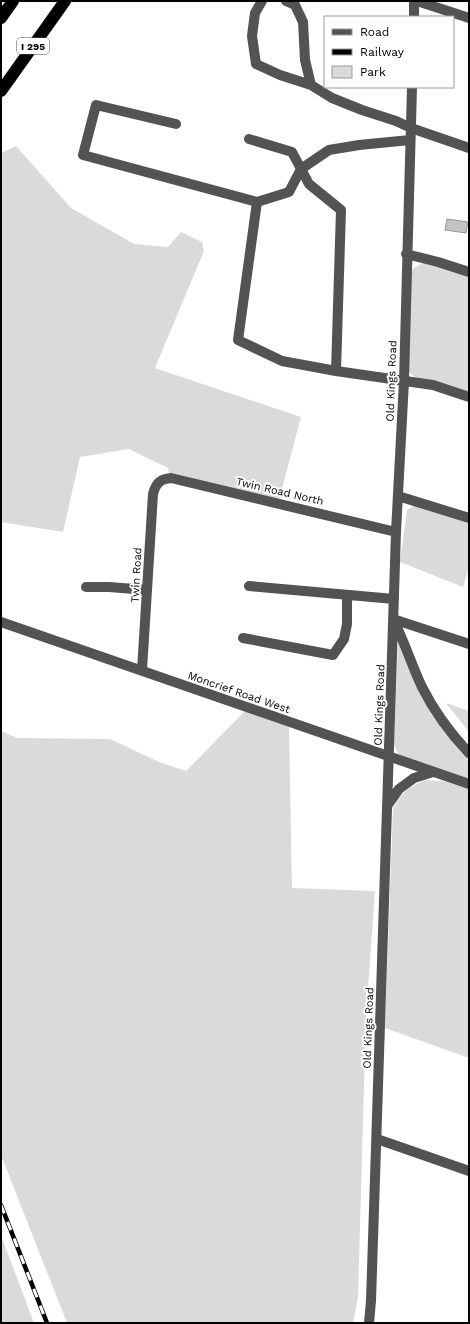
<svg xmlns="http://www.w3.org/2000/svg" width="470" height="1324" font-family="'Work Sans',sans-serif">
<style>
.green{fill:#dadada}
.building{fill:#c3c3c3;stroke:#979797}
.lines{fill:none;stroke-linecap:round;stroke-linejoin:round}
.minor{stroke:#535353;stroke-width:10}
.highway{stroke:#000;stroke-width:12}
.rail-casing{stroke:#000;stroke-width:4.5}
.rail{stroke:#fff;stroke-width:3;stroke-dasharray:9;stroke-linecap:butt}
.labels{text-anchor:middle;stroke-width:4;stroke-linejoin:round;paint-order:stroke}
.shield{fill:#fff;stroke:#4c4c4c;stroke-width:1}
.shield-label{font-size:10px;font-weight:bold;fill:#000}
.street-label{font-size:11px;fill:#000;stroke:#fff}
</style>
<rect width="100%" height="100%" fill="#fff"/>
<path class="green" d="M 16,146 L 71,208 L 134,244 L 168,247 L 181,232 L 202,242 L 204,251 L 155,368 L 301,417 L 279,500 L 169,473 L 168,468 L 129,449 L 80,457 L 63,532 L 1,522 L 1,153 Z
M 423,263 L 432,264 L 469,277 L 469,393 L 415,377 L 409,372 L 408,366 L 410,273 L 414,268 Z
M 415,505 L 469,523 L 469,567 L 463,587 L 400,562 L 407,510 Z
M 400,642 L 469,757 L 469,779 L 402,757 L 397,752 L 394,744 L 398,643 Z
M 446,703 L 469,711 L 469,732 Z
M 245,711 L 289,727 L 292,888 L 375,891 L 366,1016 L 358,1297 L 353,1323 L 67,1323 L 1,1155 L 1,731 L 17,738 L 110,739 L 159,762 L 186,771 Z
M 426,780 L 443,781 L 469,789 L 469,1058 L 385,1028 L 393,810 C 401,793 408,787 426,780 Z
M 1,1235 L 34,1323 L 1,1323 Z"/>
<path class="building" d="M 447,219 L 468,222 L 466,233 L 445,230 Z"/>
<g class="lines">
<path class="minor" d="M 262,1 L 255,13 L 252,36 L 256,64 L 280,75 L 311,85 L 332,98 L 362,110 L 396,121 L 411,128 L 469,148
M 286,1 L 295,5 L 303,22 L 305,60 L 311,85
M 417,1 L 469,18
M 414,17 L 414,1
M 176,124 L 96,105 L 83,155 L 257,202 L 238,340 L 282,361 L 336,371 L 433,385 L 469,397
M 249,139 L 292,152 L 301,169 L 289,192 L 257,202
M 406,254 L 438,262 L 469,272
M 336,371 L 341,210 L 309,184 L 301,169 L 329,150 L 359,145 L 410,140
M 398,496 L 469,518
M 249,586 L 394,599
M 86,587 L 109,587 L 147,590
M 393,619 L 469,644
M 394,621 C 405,643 412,666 422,687 C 434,711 451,734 469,753
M 1,622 L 469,784
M 243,638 L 333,655 L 344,639 L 347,624 L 347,595
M 142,670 L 153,494 C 156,483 160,479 171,478 L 396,532
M 387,806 L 399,789 L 414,778 L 433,772
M 377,1139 L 469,1171
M 369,1323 L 371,1301 L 396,532 L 404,381 L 412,87"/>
<path class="highway" d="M 1,18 L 13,1
M 1,91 L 65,1"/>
<defs>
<path id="rail" d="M 1,1205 L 47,1323"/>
</defs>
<use href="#rail" class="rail-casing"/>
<use href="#rail" class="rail"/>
</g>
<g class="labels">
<rect class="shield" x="17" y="38" width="32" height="16" rx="3"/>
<g class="shield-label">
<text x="33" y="50">I 295</text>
</g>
<g class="street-label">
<text transform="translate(391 381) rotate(-88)" y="4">Old Kings Road</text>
<text transform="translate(280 491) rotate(13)" y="4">Twin Road North</text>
<text transform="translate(136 575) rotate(-87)" y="4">Twin Road</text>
<text transform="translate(239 692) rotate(19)" y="4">Moncrief Road West</text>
<text transform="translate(379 705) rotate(-88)" y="4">Old Kings Road</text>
<text transform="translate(368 1028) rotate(-88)" y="4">Old Kings Road</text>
</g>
</g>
<rect width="470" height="1324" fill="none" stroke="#000000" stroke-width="4"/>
<rect x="324" y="16" width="130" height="72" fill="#ffffff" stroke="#999999"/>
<rect x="332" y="29" width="20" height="6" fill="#535353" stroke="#999999"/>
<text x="360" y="36" font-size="12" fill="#000000">Road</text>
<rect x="332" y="49" width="20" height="6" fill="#000000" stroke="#999999"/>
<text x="360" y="56" font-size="12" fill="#000000">Railway</text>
<rect x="332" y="66" width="20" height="12" fill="#dadada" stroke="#999999"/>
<text x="360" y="76" font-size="12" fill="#000000">Park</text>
</svg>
